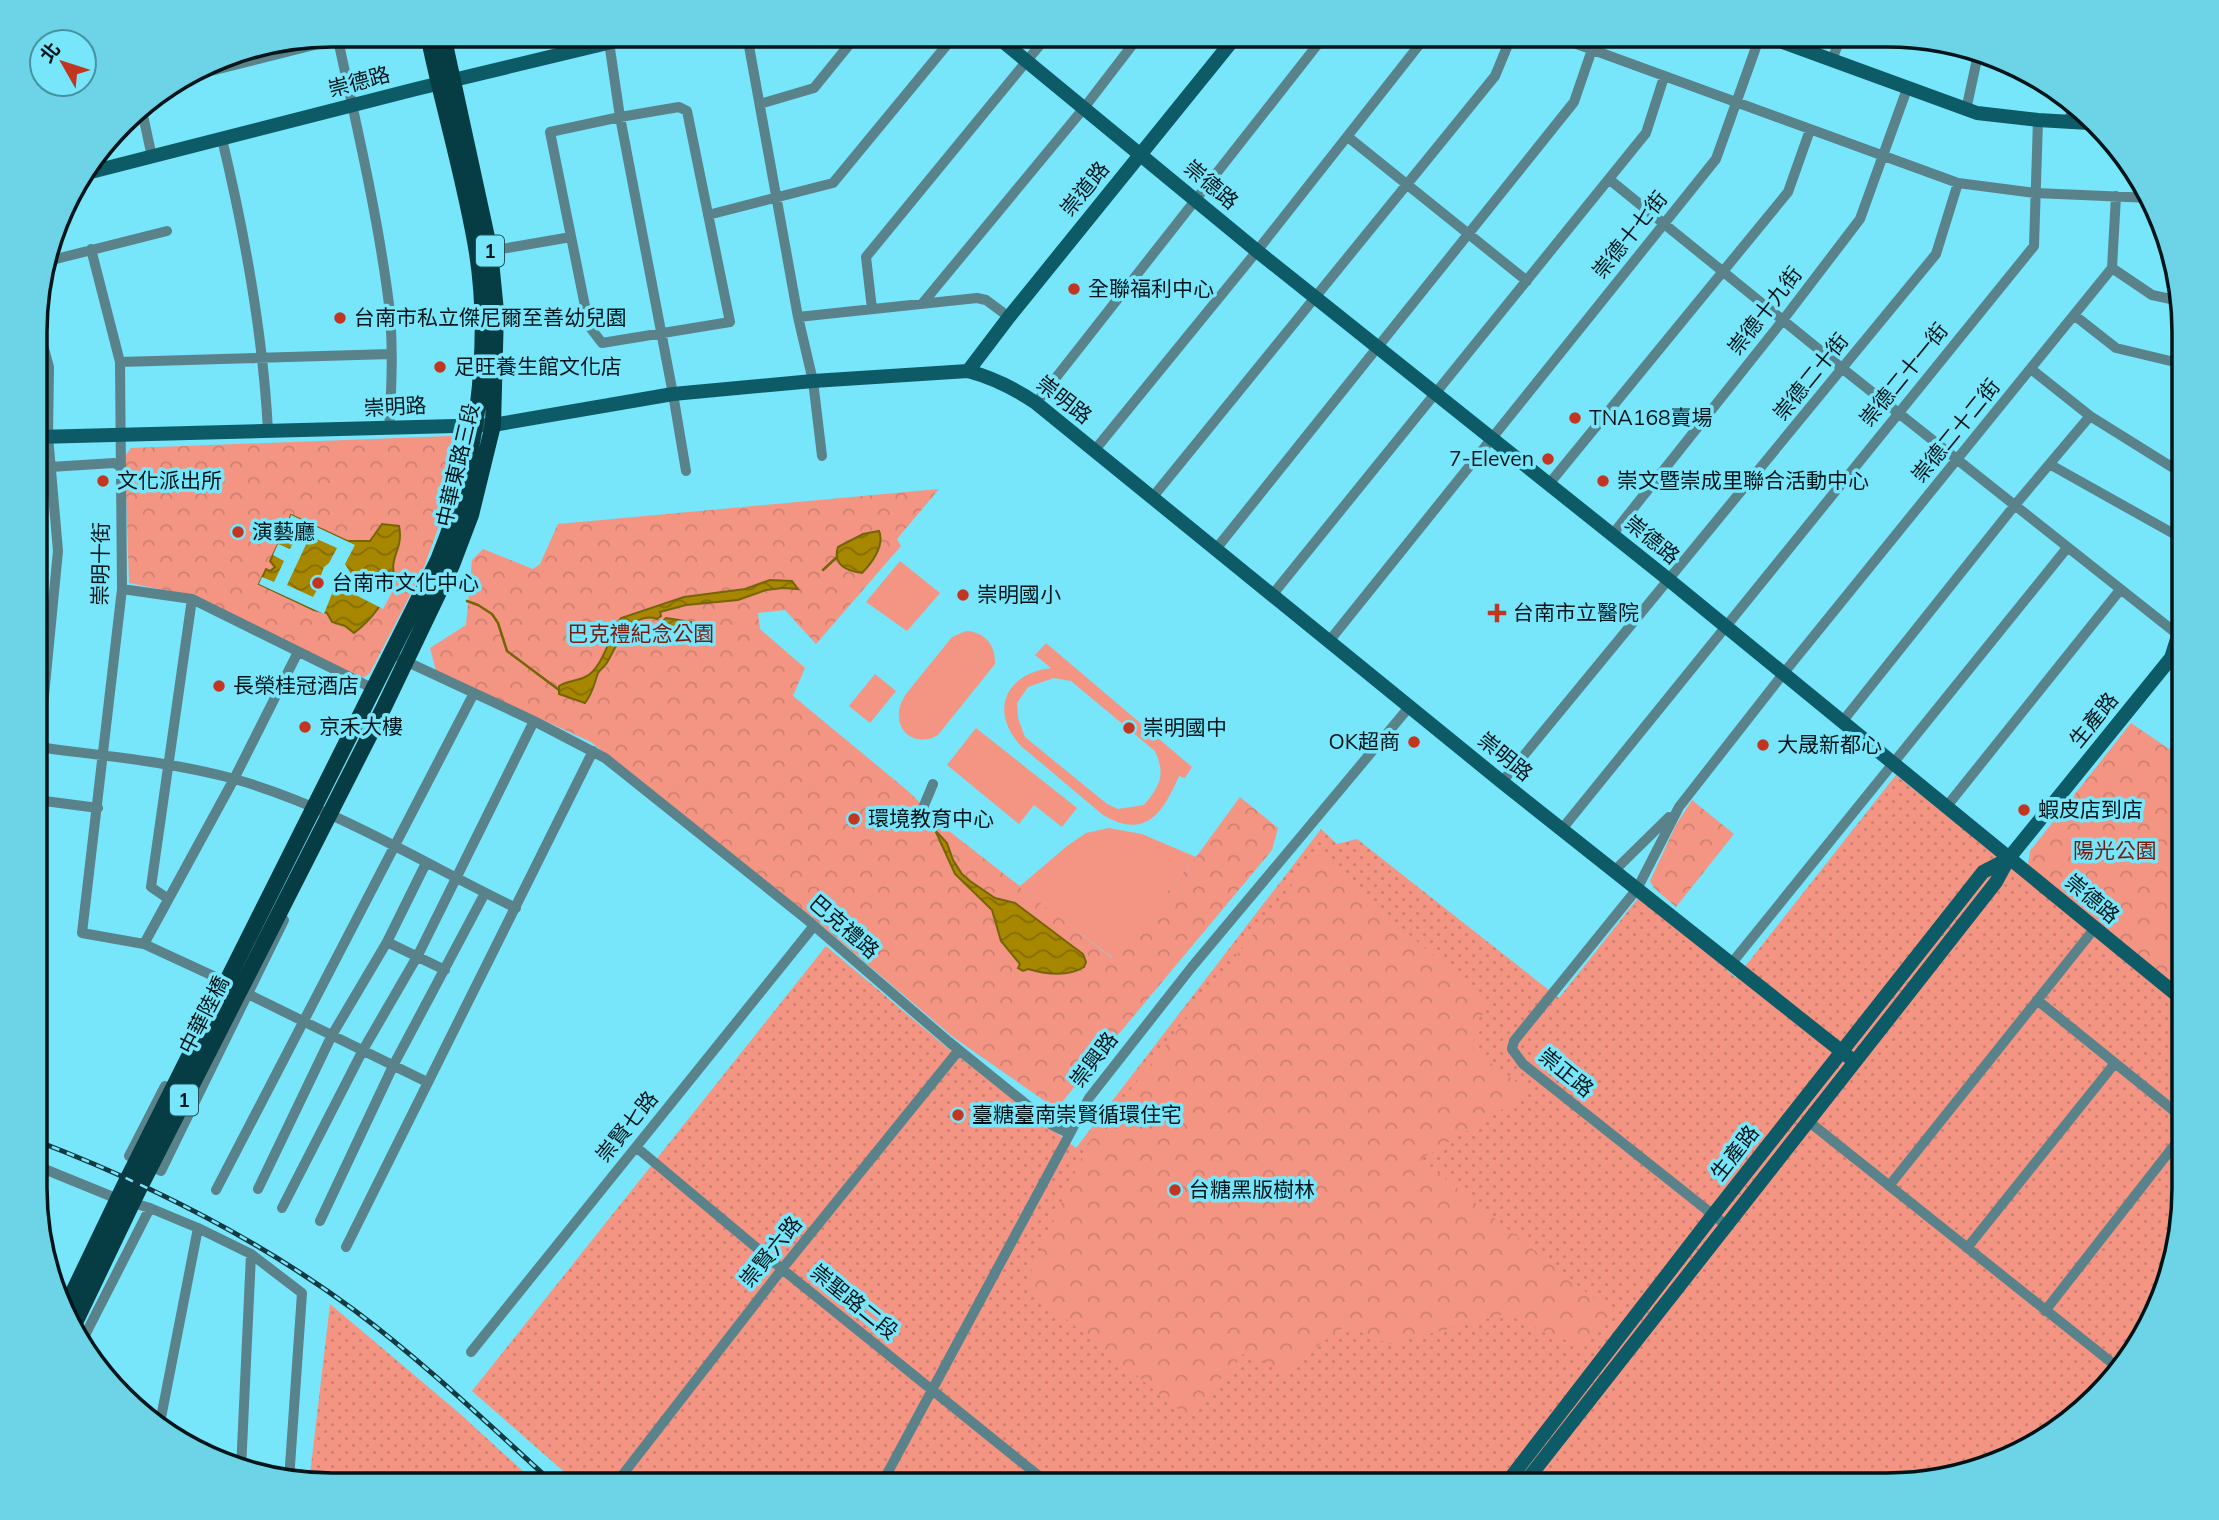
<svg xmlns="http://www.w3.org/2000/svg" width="2219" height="1520" font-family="Mulish,'Noto Sans TC',sans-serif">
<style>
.grass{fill:url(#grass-dots)}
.forest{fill:url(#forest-crowns)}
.garden{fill:#f49583;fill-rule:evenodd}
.water{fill:url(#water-waves);stroke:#756508;stroke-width:2}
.pier{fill:#77e5fa;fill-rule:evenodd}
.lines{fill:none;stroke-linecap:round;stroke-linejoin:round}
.stream{stroke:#756508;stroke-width:2.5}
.street{stroke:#59828b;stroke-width:10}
.secondary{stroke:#0d5b67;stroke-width:14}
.primary{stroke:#063c44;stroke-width:16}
.rail-casing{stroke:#143940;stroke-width:5}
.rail{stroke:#77e5fa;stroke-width:2.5;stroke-dasharray:8;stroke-linecap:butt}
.poi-dot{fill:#c23621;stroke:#77e5fa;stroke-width:2.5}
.labels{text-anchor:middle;stroke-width:7;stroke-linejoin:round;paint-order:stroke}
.shield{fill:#77e5fa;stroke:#24535c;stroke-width:2}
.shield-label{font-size:19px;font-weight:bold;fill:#001519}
.street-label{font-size:21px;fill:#001519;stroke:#77e5fa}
.poi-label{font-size:21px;fill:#001519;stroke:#77e5fa;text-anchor:start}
.park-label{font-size:21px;fill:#771c0e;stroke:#77e5fa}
.rim{fill:none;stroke:#001519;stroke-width:3.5}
</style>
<defs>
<pattern id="grass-dots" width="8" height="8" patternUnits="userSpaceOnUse" patternTransform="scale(1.75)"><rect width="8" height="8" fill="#f49583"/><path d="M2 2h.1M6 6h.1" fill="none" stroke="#cf8071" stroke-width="1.8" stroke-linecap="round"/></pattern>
<pattern id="forest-crowns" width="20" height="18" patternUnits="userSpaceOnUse" patternTransform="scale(1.75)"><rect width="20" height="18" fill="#f49583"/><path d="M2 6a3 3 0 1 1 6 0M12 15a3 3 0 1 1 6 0" fill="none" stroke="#cf8071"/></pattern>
<pattern id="water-waves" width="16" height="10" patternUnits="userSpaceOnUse" patternTransform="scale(1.75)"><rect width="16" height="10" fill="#a78700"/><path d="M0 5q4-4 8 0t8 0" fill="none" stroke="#866d02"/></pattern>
</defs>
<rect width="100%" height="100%" fill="#77e5fa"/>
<path class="grass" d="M 1896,775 L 2183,1005 L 2183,1207 L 2168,1284 L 2123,1368 L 2019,1454 L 1887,1485 L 578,1484 L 472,1391 L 826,946 L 945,1046 L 1076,1148 L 1321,829 L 1337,844 L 1357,839 L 1559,998 L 1639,897 L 1677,926 L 1736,978 Z
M 330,1304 L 458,1412 L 537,1484 L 309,1483 Z"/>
<path class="forest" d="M 451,436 L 461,448 L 445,509 L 423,570 L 370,673 L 364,677 L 357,677 L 189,595 L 129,583 L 125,456 L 131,448 Z
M 939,489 L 897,539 L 901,546 L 816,644 L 785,610 L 758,613 L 760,629 L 805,668 L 793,696 L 908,791 L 949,831 L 1112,958 L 1196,857 L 1240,797 L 1278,828 L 1272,850 L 1062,1102 L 1052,1106 L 953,1037 L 814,919 L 591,742 L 436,671 L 430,648 L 466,625 L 472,560 L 483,549 L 533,569 L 540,564 L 558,524 Z
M 2131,723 L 2169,749 L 2183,733 L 2183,992 L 2028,865 L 2030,851 Z
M 1692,800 L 1734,834 L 1676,907 L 1654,888 L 1650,881 L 1676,825 Z
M 1317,853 L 1490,1006 L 1478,1020 L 1473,1050 L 1526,1089 L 1513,1103 L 1421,1159 L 1612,1313 L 1584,1348 L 1505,1314 L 1390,1344 L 1345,1326 L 1282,1372 L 1246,1351 L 1187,1416 L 1025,1286 L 1087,1145 Z"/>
<path class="garden" d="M 900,561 L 940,593 L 907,631 L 866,602 Z
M 966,631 C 985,632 996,645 995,664 L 938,735 C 922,745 900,738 899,717 C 898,708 902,701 906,694 L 952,637 Z
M 1046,643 L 1192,767 L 1185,778 L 1179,776 C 1163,813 1146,840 1103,815 L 1021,746 C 989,711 1005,674 1051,668 L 1035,655 ZM 1054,678 L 1071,681 L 1155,751 C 1166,775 1160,786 1144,805 L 1118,809 L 1107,804 L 1025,737 L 1018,718 L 1017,703 L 1028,687 Z
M 875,674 L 896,691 L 870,723 L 849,706 Z
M 976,728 L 1077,808 L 1062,827 L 1034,805 L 1019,824 L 947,765 Z
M 1109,828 L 1142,834 L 1196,857 L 1113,958 L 1019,887 L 1067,846 L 1086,833 Z"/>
<path class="water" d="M 291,515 L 347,541 L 370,541 L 382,524 L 399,526 C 404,550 388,556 395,579 C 384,601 374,618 354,633 L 345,626 L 332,622 L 327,613 L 314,610 L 259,584 L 266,569 L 270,571 L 275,567 L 270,561 L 282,536 L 287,538 L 291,533 L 286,528 Z
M 879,531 C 885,545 872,563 862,573 C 847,571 832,565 838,547 L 863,534 Z
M 770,580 L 792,581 L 798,589 L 783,588 L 766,590 L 738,600 L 686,605 L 660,612 L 661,616 L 657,619 C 632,610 617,644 608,661 C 606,666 601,668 598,673 C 594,684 593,693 585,703 L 559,694 L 559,686 C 567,681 577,681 585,677 C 602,670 611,633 621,618 L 684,597 L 745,589 Z
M 666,618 L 691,622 L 694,626 L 686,635 L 662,622 Z
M 935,830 L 947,843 L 953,860 L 962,874 L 970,881 L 995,898 L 1015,903 L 1083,954 L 1086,962 L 1084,967 C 1068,977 1045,974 1028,969 L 1023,971 L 1018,968 L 1020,964 L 1001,941 L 992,910 L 955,874 Z"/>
<path class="pier" d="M 291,515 L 355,545 L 345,564 L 351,574 L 392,592 L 383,609 L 344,589 L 333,591 L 324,614 L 259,584 L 262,577 L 274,582 L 284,561 L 273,555 L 278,544 L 290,549 L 300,529 L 289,522 ZM 310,536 L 337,548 L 329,563 L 324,567 L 321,575 L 322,581 L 313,597 L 287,585 Z"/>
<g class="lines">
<path class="stream" d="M 823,570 L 837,557
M 467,601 L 478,605 L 492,614 L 498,623 L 507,651 L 559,690"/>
<path class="street" d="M 337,35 C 355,119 375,203 387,289 C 394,335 392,383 389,429
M 608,35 L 620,117 L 673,394 L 686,471
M 747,35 L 798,317 L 813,381 L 822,456
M 1552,35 L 1958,183 L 2035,193 L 2151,198
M 1832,60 L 1841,36
M 187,77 L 338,39
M 760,104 L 814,88 L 857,35
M 141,106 L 152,157
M 679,107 L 687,111 L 730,322 L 602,343 L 589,326 L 550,132 L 620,117 Z
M 1966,110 L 1979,50
M 2069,122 L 2073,103
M 1348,137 L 1527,281
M 222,139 C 245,235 263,332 268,431
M 1610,180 L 1843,369 L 2181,637
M 708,215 L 833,183 L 955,35
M 91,249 L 120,362 L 122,589 L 82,933 L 144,944 L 222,980
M 490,251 L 571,237
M 48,261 L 167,231
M 2112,268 L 2152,295 L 2180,301
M 922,304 L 1084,108 L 1140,35
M 872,309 L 866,257 L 1048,35
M 2074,315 L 2116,348 L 2183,364
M 798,317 L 977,298 L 986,300 L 1009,317
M 37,323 L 49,367 L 48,436 L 58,551 L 39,747
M 120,362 L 391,354
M 2031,369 L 2090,416 L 2183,474
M 1036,403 L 1325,35
M 1094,451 L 1257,251 L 1427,35
M 2051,465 L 2183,539
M 50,467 L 114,463 L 120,466
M 1549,484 L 1788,192 L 1810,130
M 1152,498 L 1495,76 L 1512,35
M 1612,535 L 1783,320 L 1860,219 L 1907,89
M 1216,549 L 1574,102 L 1597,35
M 122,589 L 192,599 L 376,690
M 1273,594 L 1646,133 L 1664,77
M 1330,640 L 1716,159 L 1760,36
M 401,659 L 534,721 L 605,758 L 805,918 L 949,1042 L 1052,1125 L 1068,1133
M 1842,722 L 2015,505 L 2090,416
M 37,747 C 104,756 166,761 231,778 C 332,806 423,863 516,908
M 1502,782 L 1936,254 L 1958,183
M 37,800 L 98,808
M 1947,806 L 2120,590
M 920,815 L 933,784
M 1562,829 L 2034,246 L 2038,120
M 1614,871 L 1669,817
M 167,898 L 151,887 L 192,599
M 387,942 L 445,970
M 144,944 L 234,779 L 298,652
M 1731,964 L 2067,548
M 248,994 L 427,1082
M 2037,1000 L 2183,1118
M 165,1086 L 129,1156 L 161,1171 L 284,920
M 1808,1121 L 2121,1370
M 636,1147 L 782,1269 L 1050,1485
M 37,1166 L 113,1197 L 150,1208 L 198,1228 L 251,1254 L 302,1293 L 289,1480
M 1889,1186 L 2094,929
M 258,1189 L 332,1035 L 387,942 L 426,863
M 216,1190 L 474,693
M 282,1208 L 363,1050 L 418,955 L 534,721
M 320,1221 L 394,1064 L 485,893
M 1726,1225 L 1523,1064 L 1512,1049 L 1514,1041 L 1637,889 L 1679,807 L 1783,674 L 2112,268 L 2116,196
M 346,1247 L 593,751
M 1967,1248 L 2115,1063
M 2045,1311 L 2183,1134
M 81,1343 L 150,1208
M 471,1352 L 813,927
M 2117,1367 L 2136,1343
M 159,1428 L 198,1228
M 241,1470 L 251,1254
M 617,1482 L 782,1269 L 959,1050
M 881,1485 L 1089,1098 L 1191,968 L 1410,706"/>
<path class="secondary" d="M 995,35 L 1257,251 L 1669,580 L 2183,1000
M 1766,36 L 1977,113 L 2038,120 L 2089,123
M 87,173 L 416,89 L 641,35
M 968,371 L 1009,317 L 1237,35
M 37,437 L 493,425 L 673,394 L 813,381 L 968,371 C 994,378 1014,388 1036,403 L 1502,782 L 1855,1062
M 1505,1485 L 1713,1215 L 1983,872 L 2008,859
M 1523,1485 L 1996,882 L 2009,858 L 2171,658 L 2178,636 L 2183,596"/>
<path class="primary" d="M 65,1309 L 126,1182 L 438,560 C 476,469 492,350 477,253 C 465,179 443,108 428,35
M 72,1329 L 139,1189 L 384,707 L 452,565 L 471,515 L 493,425 L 496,311 L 490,251 L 443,35"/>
<defs>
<path id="rail" d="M 37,1141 C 149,1184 258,1239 354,1310 C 425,1363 489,1425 554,1484"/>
</defs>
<use href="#rail" class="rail-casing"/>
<use href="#rail" class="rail"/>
</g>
<g class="poi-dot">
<circle cx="1074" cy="289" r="7"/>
<circle cx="340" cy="318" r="7"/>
<circle cx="440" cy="367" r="7"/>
<circle cx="1575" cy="418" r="7"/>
<circle cx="1548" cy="459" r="7"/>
<circle cx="103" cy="481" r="7"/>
<circle cx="1603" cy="481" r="7"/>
<circle cx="238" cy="532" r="7"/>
<circle cx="318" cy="583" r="7"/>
<circle cx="963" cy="595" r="7"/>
<path d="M1493.5 602.5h7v7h7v7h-7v7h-7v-7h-7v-7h7z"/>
<circle cx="219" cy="686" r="7"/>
<circle cx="305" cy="727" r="7"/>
<circle cx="1129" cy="728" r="7"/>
<circle cx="1414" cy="742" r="7"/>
<circle cx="1763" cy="745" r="7"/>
<circle cx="2024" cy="810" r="7"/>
<circle cx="854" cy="819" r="7"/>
<circle cx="958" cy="1115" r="7"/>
<circle cx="1175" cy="1190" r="7"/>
</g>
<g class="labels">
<g class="shield">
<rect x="476" y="235.5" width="28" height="31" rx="5"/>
<rect x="170" y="1084.5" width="28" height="31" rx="5"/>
</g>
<g class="shield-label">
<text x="490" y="258">1</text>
<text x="184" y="1107">1</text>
</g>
<g class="street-label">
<text transform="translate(359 82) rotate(-15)" y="7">崇德路</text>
<text transform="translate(1211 185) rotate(40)" y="7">崇德路</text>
<text transform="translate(1085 189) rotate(-51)" y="7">崇道路</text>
<text transform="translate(1630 235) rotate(-51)" y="7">崇德十七街</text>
<text transform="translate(1765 311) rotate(-52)" y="7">崇德十九街</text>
<text transform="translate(1904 375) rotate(-51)" y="7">崇德二十一街</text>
<text transform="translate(1811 377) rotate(-51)" y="7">崇德二十街</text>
<text transform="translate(1064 400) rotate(38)" y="7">崇明路</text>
<text transform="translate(395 407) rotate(-3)" y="7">崇明路</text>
<text transform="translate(1956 431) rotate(-51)" y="7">崇德二十二街</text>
<text transform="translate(458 465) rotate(-77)" y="7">中華東路三段</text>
<text transform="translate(1652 540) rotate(39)" y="7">崇德路</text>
<text transform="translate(101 564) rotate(-89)" y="7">崇明十街</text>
<text transform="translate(2094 720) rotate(-51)" y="7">生產路</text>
<text transform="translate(1505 757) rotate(39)" y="7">崇明路</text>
<text transform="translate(2092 899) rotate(40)" y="7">崇德路</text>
<text transform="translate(844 927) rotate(41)" y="7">巴克禮路</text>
<text transform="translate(204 1015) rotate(-63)" y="7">中華陸橋</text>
<text transform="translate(1094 1060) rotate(-53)" y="7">崇興路</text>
<text transform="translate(1566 1073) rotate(39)" y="7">崇正路</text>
<text transform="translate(627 1127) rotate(-51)" y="7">崇賢七路</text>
<text transform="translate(1735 1153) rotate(-52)" y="7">生產路</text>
<text transform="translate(771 1252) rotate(-51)" y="7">崇賢六路</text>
<text transform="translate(854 1302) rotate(39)" y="7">崇聖路二段</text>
</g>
<g class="poi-label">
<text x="1088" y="296">全聯福利中心</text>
<text x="354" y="325">台南市私立傑尼爾至善幼兒園</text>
<text x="454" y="374">足旺養生館文化店</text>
<text x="1589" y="425">TNA168賣場</text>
<text x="1534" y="466" text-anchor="end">7-Eleven</text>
<text x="117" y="488">文化派出所</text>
<text x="1617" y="488">崇文暨崇成里聯合活動中心</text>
<text x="252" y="539">演藝廳</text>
<text x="332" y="590">台南市文化中心</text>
<text x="977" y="602">崇明國小</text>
<text x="1513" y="620">台南市立醫院</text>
<text x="233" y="693">長榮桂冠酒店</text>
<text x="319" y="734">京禾大樓</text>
<text x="1143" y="735">崇明國中</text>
<text x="1400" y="749" text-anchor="end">OK超商</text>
<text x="1777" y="752">大晟新都心</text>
<text x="2038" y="817">蝦皮店到店</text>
<text x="868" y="826">環境教育中心</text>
<text x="972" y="1122">臺糖臺南崇賢循環住宅</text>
<text x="1189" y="1197">台糖黑版樹林</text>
</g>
<g class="park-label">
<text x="641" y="641">巴克禮紀念公園</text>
<text x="2115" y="858">陽光公園</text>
</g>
</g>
<path d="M0 0H2219V1520H0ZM332 47H1887A285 285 0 0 1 2172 332V1188A285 285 0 0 1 1887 1473H332A285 285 0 0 1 47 1188V332A285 285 0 0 1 332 47Z" fill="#6dd4e8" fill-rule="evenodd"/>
<path class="rim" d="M332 47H1887A285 285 0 0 1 2172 332V1188A285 285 0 0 1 1887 1473H332A285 285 0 0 1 47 1188V332A285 285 0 0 1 332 47Z"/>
<g transform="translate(63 63) rotate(309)"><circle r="33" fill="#77e5fa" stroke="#4792a0" stroke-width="2"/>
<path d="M0-5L12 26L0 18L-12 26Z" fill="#c23621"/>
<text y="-10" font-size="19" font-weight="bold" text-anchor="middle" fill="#001519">北</text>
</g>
</svg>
